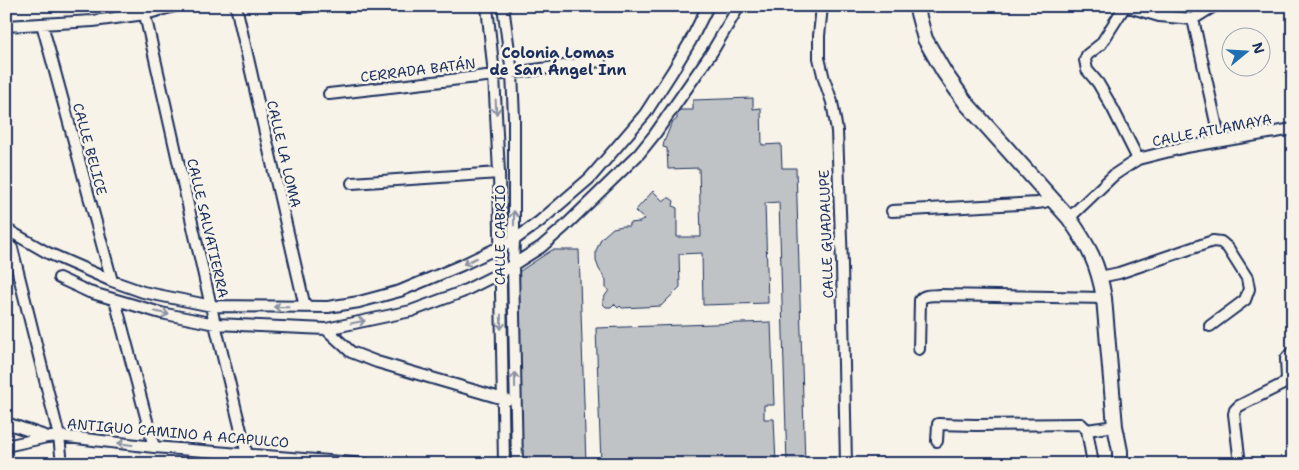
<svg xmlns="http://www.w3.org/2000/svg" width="1299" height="470" font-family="'Shantell Sans',sans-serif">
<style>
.building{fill:#c0c3c5;stroke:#1b2f5e}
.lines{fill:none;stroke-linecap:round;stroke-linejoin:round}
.street-casing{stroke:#1b2f5e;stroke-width:14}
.secondary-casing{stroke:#1b2f5e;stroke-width:18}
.street{stroke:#f7f3e8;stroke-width:10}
.secondary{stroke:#f7f3e8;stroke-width:14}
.oneway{stroke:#8991a3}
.labels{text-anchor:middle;stroke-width:5;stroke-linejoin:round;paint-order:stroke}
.street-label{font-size:14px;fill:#1b2f5e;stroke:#f7f3e8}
.neighbourhood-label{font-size:15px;font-weight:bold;fill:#1b2f5e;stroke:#f7f3e8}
</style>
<rect width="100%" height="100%" fill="#f7f3e8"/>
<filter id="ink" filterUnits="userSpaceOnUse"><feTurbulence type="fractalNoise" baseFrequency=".02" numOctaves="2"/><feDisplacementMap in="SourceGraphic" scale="10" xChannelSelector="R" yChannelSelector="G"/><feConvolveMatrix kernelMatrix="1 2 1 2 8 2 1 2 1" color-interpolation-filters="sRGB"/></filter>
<g filter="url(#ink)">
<path class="building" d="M 753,98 L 753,109 L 761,108 L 762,145 L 781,144 L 782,168 L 796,168 L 805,464 L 787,464 L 779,202 L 765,203 L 768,303 L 703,305 L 702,253 L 679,254 L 680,287 L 661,306 L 622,308 L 620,306 L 618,308 L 614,304 L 611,307 L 606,307 L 603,304 L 603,299 L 609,290 L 606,288 L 606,280 L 599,269 L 596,261 L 596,251 L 601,239 L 605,235 L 613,228 L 623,226 L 629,226 L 629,223 L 640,222 L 644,219 L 635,211 L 653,191 L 663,201 L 667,198 L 670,198 L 674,201 L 673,206 L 677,208 L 677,237 L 701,237 L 699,168 L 668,169 L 667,148 L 663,147 L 664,142 L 670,127 L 673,122 L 677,119 L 677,110 L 693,110 L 693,100 Z
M 552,250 L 579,250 L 586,464 L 522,464 L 517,273 Z
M 771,322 L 774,405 L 764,405 L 764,419 L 774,419 L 776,464 L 601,464 L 596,328 Z"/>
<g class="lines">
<defs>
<path id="street" d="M 143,6 L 215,324 L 247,455
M 236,6 L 305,307
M 487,6 L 494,75 L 499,173 L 504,464
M 503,6 L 512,73 L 514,118 L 514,240 L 513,265 L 517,464
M 822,6 L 819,36 L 819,58 L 824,79 L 832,102 L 837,131 L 842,265 L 846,464
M 1125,6 L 1101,44 L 1087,55 L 1085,60 L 1087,70 L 1098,83 L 1113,109 L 1138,159
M 1125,6 L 1159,16 L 1193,19 L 1214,6
M 301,7 L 311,6
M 1193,19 L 1220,141
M 42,24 L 112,281
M 6,26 L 93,21 L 145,14 L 175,6
M 329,94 L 512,73 L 600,61
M 352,183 L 499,173
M 892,211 L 1037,203 L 1044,202 L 1052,199
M 1069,218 L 1114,175 L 1138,159 L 1186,147 L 1293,129
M 6,229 L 48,253 L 112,281 L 143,292 L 212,306 L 328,307 L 359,302 L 400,291 L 462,265 L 514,240 L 539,222 L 590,178 L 645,114 L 672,72 L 690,42 L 708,6
M 6,245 L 12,248 L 59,436 L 62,464
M 1100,277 L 1119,273 L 1213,241 L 1221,242 L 1228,248 L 1247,278 L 1249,289 L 1245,300 L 1210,326
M 59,278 L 89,292 L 161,313 L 215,324 L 326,329 L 411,311 L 462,292 L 500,273 L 541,247 L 564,227 L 639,154 L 655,134 L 712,52 L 739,6
M 115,300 L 154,447
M 326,329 L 351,352 L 377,362 L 507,400
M 919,349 L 920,300 C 924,294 933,296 939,295 L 1104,298
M 6,423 L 48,437 L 59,436 L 154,447 L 366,464
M 1087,430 L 1093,464
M 937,441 L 938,424 L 975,425 L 1081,424 L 1087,430 L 1115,426
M 6,446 L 47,437
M 1240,464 L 1234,414 L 1235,410 L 1239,406 L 1283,384 L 1287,379 L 1286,359 L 1291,353"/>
<path id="secondary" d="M 916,6 L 925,39 L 944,72 L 966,103 L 1069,218 C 1089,247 1098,263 1104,298 L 1115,426 L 1120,451 L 1120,464"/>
</defs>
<use href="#street" class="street-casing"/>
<use href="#secondary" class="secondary-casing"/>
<use href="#street" class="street"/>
<use href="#secondary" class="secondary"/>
</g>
<defs><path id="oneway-shaft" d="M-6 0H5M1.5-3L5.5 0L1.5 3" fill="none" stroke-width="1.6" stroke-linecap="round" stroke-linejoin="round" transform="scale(1.25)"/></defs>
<g class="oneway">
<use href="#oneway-shaft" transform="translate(496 107) rotate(87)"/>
<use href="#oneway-shaft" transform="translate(514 218) rotate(-90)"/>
<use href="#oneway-shaft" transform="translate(470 261) rotate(154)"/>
<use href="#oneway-shaft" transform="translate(281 307) rotate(-179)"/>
<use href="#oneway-shaft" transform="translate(162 313) rotate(13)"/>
<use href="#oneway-shaft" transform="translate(358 322) rotate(-12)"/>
<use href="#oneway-shaft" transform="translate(501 322) rotate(89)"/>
<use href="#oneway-shaft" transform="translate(515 380) rotate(-91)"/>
<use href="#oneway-shaft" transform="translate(125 444) rotate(-173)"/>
</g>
</g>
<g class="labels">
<g class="street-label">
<text transform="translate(418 70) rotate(-7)" y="5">CERRADA BATÁN</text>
<text transform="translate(1212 130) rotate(-11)" y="5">CALLE ATLAMAYA</text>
<text transform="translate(90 149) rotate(75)" y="5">CALLE BELICE</text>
<text transform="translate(284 154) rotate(77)" y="5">CALLE LA LOMA</text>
<text transform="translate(208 228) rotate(77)" y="5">CALLE SALVATIERRA</text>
<text transform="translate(826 234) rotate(-92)" y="5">CALLE GUADALUPE</text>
<text transform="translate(500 235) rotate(-90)" y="5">CALLE CABRÍO</text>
<text transform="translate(178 433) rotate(5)" y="5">ANTIGUO CAMINO A ACAPULCO</text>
</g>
<g class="neighbourhood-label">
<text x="558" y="58">Colonia Lomas<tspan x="558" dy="17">de San Ángel Inn</tspan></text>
</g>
</g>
<rect width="1299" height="470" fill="none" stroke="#f7f3e8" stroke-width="25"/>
<rect x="12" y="12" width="1274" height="445" fill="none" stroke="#1b2f5e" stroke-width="2" filter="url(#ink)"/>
<g transform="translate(1246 52) rotate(72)"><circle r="24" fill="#f7f3e8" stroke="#9fa5b1"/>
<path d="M0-4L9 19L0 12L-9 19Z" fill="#1f6fb2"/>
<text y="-8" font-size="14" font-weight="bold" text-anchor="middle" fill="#1b2f5e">N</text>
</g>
</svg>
